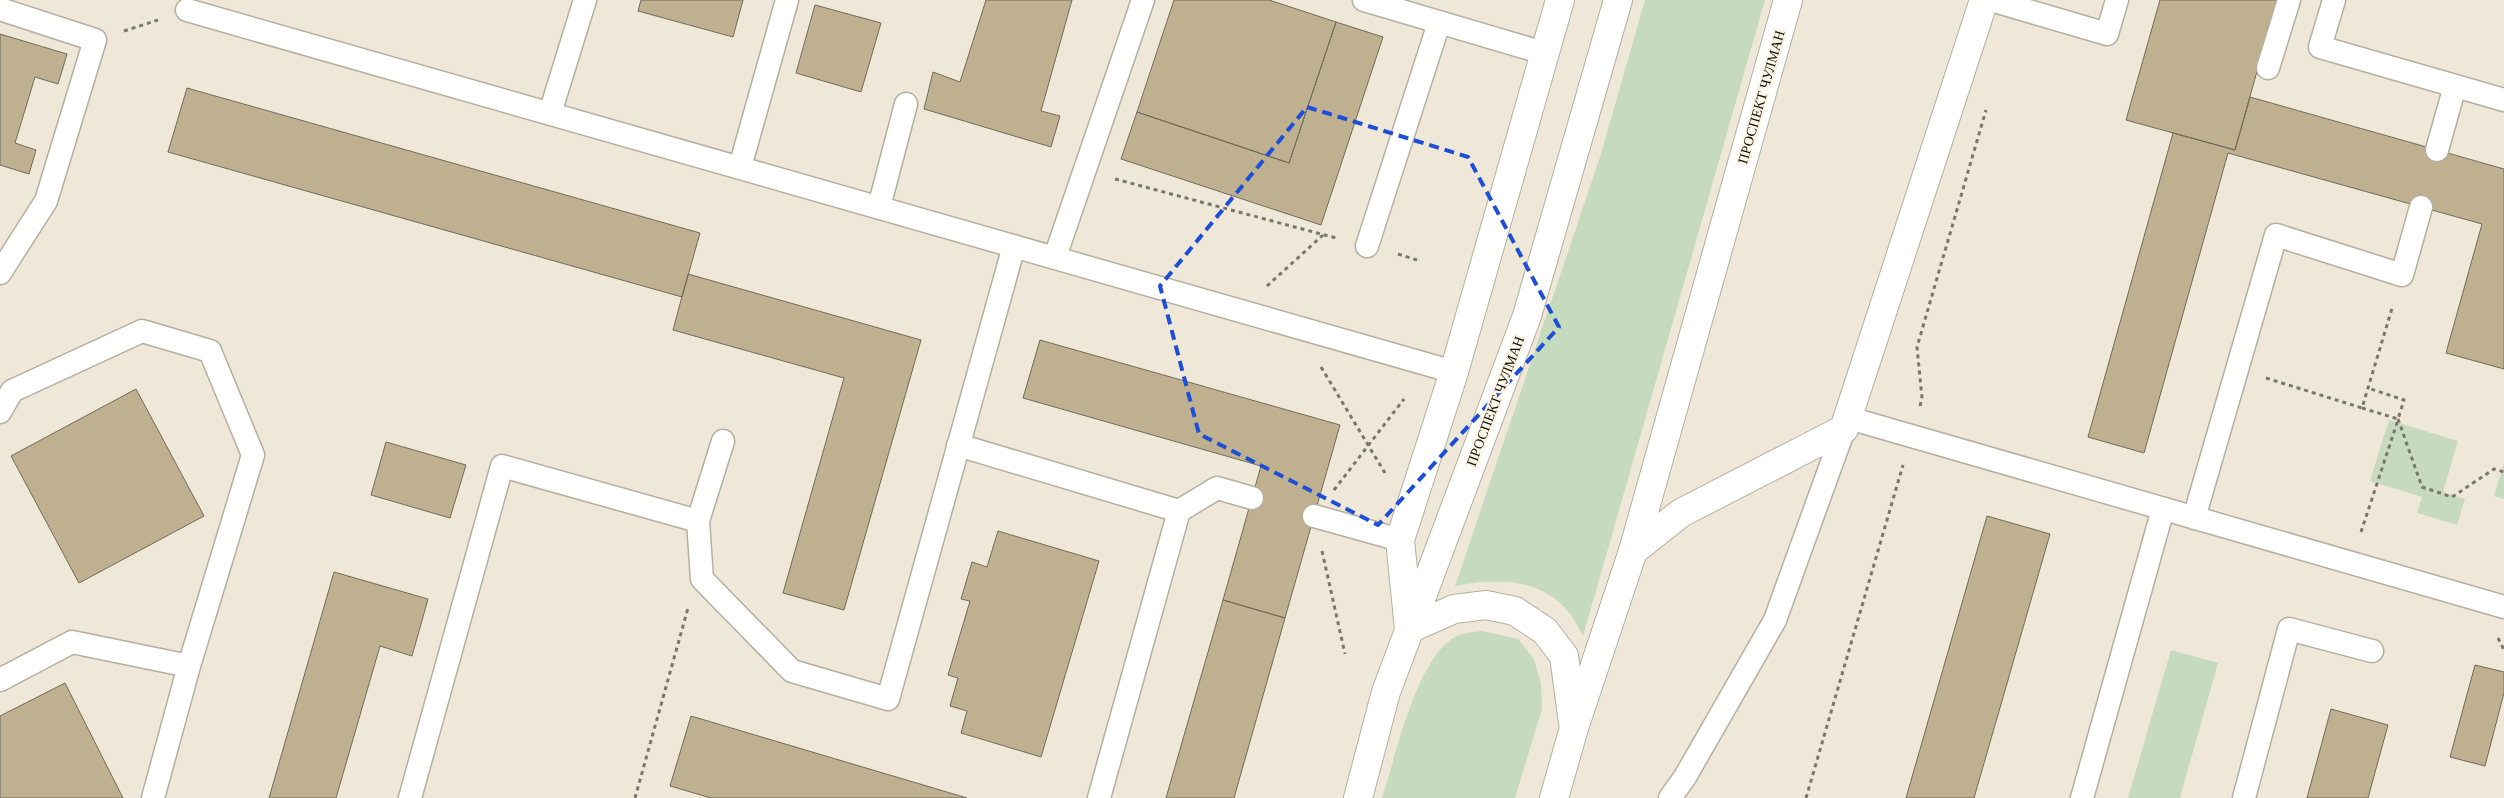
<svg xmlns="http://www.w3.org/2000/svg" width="2504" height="798" font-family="'Libre Baskerville',serif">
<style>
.green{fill:#c6dabe}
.building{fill:#bfb18f;stroke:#716b5d}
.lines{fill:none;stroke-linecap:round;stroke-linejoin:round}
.service-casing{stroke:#b5af9f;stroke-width:25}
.minor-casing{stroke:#b5af9f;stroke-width:30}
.secondary-casing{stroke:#b5af9f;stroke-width:30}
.path{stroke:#7a766b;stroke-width:3;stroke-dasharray:4 4;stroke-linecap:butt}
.service{stroke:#fff;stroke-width:22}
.minor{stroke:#fff;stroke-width:28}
.secondary{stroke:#fff;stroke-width:28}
.marked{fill:none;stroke:#1d4ed8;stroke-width:4;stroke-dasharray:10 6;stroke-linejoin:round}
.labels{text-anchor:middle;stroke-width:4.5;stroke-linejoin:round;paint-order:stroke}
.street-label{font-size:14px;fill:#0f0d07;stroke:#fcf5e5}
</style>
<rect width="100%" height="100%" fill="#efe8d8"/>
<path class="green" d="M 1645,0 L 1765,0 L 1583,636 C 1579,629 1575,620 1569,613 C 1542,577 1495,578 1455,586 L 1600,157 Z
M 2389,420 L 2458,441 L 2443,492 L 2465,499 L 2457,525 L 2417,513 L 2422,497 L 2370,481 Z
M 2504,463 L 2504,499 L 2494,496 Z
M 1483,631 L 1518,639 L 1534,659 L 1541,684 L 1542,709 L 1515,798 L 1382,798 C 1396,756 1417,655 1457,636 C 1464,632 1475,632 1483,631 Z
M 2171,650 L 2218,663 L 2180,798 L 2128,798 Z"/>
<path class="building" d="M 641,0 L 743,0 L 733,37 L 638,11 Z
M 986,0 L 1072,0 L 1041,111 L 1060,116 L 1051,147 L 924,109 L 933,72 L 960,82 Z
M 1174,0 L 1269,0 L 1336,22 L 1289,163 L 1137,112 Z
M 2160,0 L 2277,0 L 2235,150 L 2126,120 Z
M 815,5 L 881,23 L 861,92 L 796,73 Z
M 1336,22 L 1383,37 L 1321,225 L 1121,159 L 1137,112 L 1289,163 Z
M 0,34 L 67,54 L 58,84 L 35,77 L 15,143 L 36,150 L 29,174 L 0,165 Z
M 187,88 L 700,233 L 682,297 L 168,152 Z
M 2250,97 L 2504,169 L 2504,369 L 2446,353 L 2482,224 L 2228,153 L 2144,453 L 2088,437 L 2173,133 L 2235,150 Z
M 688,274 L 921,340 L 844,610 L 783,593 L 844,378 L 673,330 Z
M 1040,340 L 1340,425 L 1285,618 L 1223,600 L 1261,466 L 1023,398 Z
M 136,389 L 204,516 L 79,583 L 11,456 Z
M 386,442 L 466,465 L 450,518 L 371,495 Z
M 1987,516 L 2050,534 L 1974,798 L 1906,798 Z
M 998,531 L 1099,561 L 1041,757 L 961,733 L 967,711 L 950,706 L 958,678 L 948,675 L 970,601 L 961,599 L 972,562 L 987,567 Z
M 334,572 L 428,599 L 412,656 L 380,646 L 336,798 L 269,798 Z
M 1223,600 L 1285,618 L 1234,798 L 1166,798 Z
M 2475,665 L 2504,672 L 2504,693 L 2485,766 L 2450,757 Z
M 65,683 L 123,798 L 0,798 L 0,716 Z
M 2331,709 L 2388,725 L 2368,798 L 2307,798 Z
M 691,716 L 967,798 L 711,798 L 670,786 Z"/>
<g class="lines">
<defs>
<path id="service" d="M 1364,0 L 1544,53
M 1991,0 L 2107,34 L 2117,0
M 2334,0 L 2320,47 L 2504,100
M 0,9 L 95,40 L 46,201 L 0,273
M 187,10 L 1454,372
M 2268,68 L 2289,0
M 550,113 L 585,0
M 2437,150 L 2455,86
M 740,167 L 787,0
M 879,207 L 906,104
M 1367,246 L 1439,23
M 1055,257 L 1143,0
M 0,412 L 12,391 L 142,331 L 210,351 L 253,455 L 189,666 L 153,798
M 1849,418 L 2504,607
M 958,445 L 1179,511 L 1099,798
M 1179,511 L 1217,488 L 1252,498
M 1314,516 L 1400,540
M 2194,518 L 2276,235 L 2402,275 L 2421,207
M 698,521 L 702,579 L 792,671 L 888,699 L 1014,246
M 0,680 L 72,642 L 189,666
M 410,798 L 502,466 L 698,521 L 723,441
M 1670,798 L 1685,777 L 1775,620 L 1844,429
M 2082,798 L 2163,509
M 2244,798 L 2289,629 L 2372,651"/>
<path id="minor" d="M 1633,551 L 1681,513 L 1844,429 L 1984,0
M 1409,629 L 1400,540 L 1454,372 L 1560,0"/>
<path id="secondary" d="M 1409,629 L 1454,609 L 1486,605 L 1515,611 L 1545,631 L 1564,656 L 1573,723
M 1358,798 L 1386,692 L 1527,316 L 1618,0
M 1554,798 L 1574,728 L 1633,551 L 1788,0"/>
</defs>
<use href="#service" class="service-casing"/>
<use href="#minor" class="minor-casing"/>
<use href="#secondary" class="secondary-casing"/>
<path class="path" d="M 124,31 L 158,20
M 1115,179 L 1336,238
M 1398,254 L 1417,260
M 1267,286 L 1323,235
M 1321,367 L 1385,473
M 2266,378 L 2362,408 L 2393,305
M 1920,406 L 1922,398 L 1917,347 L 1986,110
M 2362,408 L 2398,419 L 2404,400 L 2368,388
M 2398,419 L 2422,487 L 2452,497 L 2494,469 L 2504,472
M 1334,490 L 1404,399
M 2361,532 L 2398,420
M 1322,551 L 1345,654
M 2498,638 L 2504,650
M 635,798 L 688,608
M 1806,798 L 1903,465"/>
<use href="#service" class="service"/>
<use href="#minor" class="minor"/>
<use href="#secondary" class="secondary"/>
</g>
<path class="marked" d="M 1307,107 L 1468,157 L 1559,327 L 1378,525 L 1199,434 L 1160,286 Z"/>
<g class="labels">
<g class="street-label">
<text transform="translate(1761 97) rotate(-74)" y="5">ПРОСПЕКТ ЧУЛМАН</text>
<text transform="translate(1495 401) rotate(-69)" y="5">ПРОСПЕКТ ЧУЛМАН</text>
</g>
</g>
</svg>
